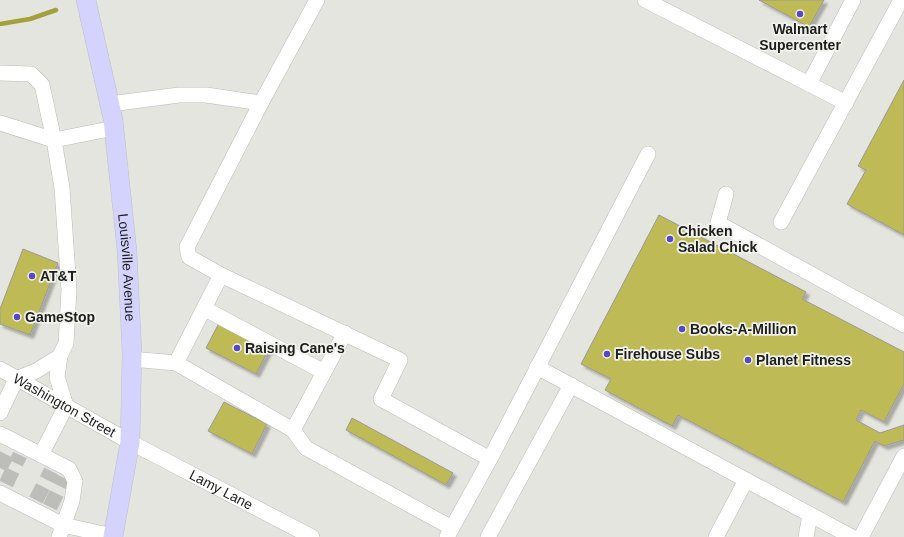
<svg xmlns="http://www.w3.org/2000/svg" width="904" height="537" font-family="Helvetica,sans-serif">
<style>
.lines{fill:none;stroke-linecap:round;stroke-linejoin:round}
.stream{stroke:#a4a13a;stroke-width:4.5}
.building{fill:#bebb56;stroke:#999a95;filter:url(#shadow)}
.minor-tunnel{stroke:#bdbdb9;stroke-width:15;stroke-dasharray:15 8;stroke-linecap:butt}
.minor-casing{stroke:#bbbbb6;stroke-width:16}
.major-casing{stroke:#c0c0bf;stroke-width:20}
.minor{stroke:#fff;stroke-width:15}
.major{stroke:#d3d3fd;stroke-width:19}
.poi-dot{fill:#5949c1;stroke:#f2f2ed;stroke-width:1.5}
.labels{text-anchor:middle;stroke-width:3.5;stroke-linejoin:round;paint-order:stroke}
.poi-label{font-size:14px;font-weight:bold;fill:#1d1d1b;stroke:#f2f2ed;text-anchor:start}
.street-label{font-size:14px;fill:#1d1d1b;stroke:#f2f2ed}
</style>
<defs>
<filter id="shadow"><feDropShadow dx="3.5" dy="3.5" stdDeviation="1" flood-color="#0004"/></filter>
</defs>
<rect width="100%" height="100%" fill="#e5e5e0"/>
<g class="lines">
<path class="stream" d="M 0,24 L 30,19 L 56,10"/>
</g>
<path class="building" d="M 759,0 L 824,0 L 809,27 Z
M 904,80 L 904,235 L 847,204 L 866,170 L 858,166 Z
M 659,215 L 806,292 L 802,299 L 904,352 L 904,384 L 884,422 L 861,410 L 856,420 L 880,433 L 904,425 L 904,440 L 884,446 L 875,441 L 843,502 L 678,415 L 672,426 L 605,390 L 611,379 L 581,364 Z
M 23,249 L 58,263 L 30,335 L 0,324 L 0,309 Z
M 219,323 L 269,349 L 256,374 L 206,348 Z
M 224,402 L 267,424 L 252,454 L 208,431 Z
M 352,418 L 453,473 L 446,485 L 346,430 Z"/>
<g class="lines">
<path class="minor-tunnel" d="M 0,468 L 9,450
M 6,484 L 20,455
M 36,500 L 51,471
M 50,507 L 64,478"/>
<defs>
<g id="minor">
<path d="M 645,0 L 809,84 L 853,0"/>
<path d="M 0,73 L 31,74 L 42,85 L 54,140 L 62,188 L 69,290 L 66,343 L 60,356 L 57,377 L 66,406 L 41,455"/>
<path d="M 809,84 L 846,103"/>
<path d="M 110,104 L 179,95 L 206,95 L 261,103 L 317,0"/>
<path d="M 0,123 L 54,140 L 114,128"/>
<path d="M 726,194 L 718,223 L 904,325"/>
<path d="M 781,222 L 901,0"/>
<path d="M 221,275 L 400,360 L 381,399 L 490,459"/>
<path d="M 205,309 L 324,372"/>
<path d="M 131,359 L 176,363 L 221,275 L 189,257 L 187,247 L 261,103"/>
<path d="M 176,363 L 293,430 L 306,448 L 452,528"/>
<path d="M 537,367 L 746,480 L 716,537"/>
<path id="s1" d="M 0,369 L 130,442 L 312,537"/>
<path d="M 0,413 L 16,379 L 36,371 L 60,356"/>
<path d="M 293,430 L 345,333"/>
<path d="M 0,434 L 69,469 L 75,481 L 72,501 L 59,537"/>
<path d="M 746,480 L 852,537"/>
<path d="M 0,493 L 63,525 L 113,536"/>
<path d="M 447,537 L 490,459 L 648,154"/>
<path d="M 488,537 L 571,385"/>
<path d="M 806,537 L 810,515"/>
<path d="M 861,537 L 904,456"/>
</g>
<g id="major">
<path id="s2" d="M 86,0 L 113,119 L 127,251 L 132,353 L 130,442 L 113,537"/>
</g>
</defs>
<use href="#minor" class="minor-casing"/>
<use href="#major" class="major-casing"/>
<use href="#minor" class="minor"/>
<use href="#major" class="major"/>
</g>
<g class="poi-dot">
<circle cx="800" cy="14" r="4"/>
<circle cx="670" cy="239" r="4"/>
<circle cx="32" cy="276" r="4"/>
<circle cx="17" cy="317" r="4"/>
<circle cx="682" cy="329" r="4"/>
<circle cx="237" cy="348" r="4"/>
<circle cx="607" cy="354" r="4"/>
<circle cx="748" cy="360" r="4"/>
</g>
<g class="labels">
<g class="poi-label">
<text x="800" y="34" text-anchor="middle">Walmart<tspan x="800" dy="16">Supercenter</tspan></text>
<text x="678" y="236">Chicken<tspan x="678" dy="16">Salad Chick</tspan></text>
<text x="40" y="281">AT&amp;T</text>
<text x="25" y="322">GameStop</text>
<text x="690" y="334">Books-A-Million</text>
<text x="245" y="353">Raising Cane's</text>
<text x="615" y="359">Firehouse Subs</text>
<text x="756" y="365">Planet Fitness</text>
</g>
<g class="street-label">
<text dy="5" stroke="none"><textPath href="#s2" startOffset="271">Louisville Avenue</textPath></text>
<text dy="5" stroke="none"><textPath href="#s1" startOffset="74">Washington Street</textPath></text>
<text dy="5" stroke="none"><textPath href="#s1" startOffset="252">Lamy Lane</textPath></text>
</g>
</g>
</svg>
